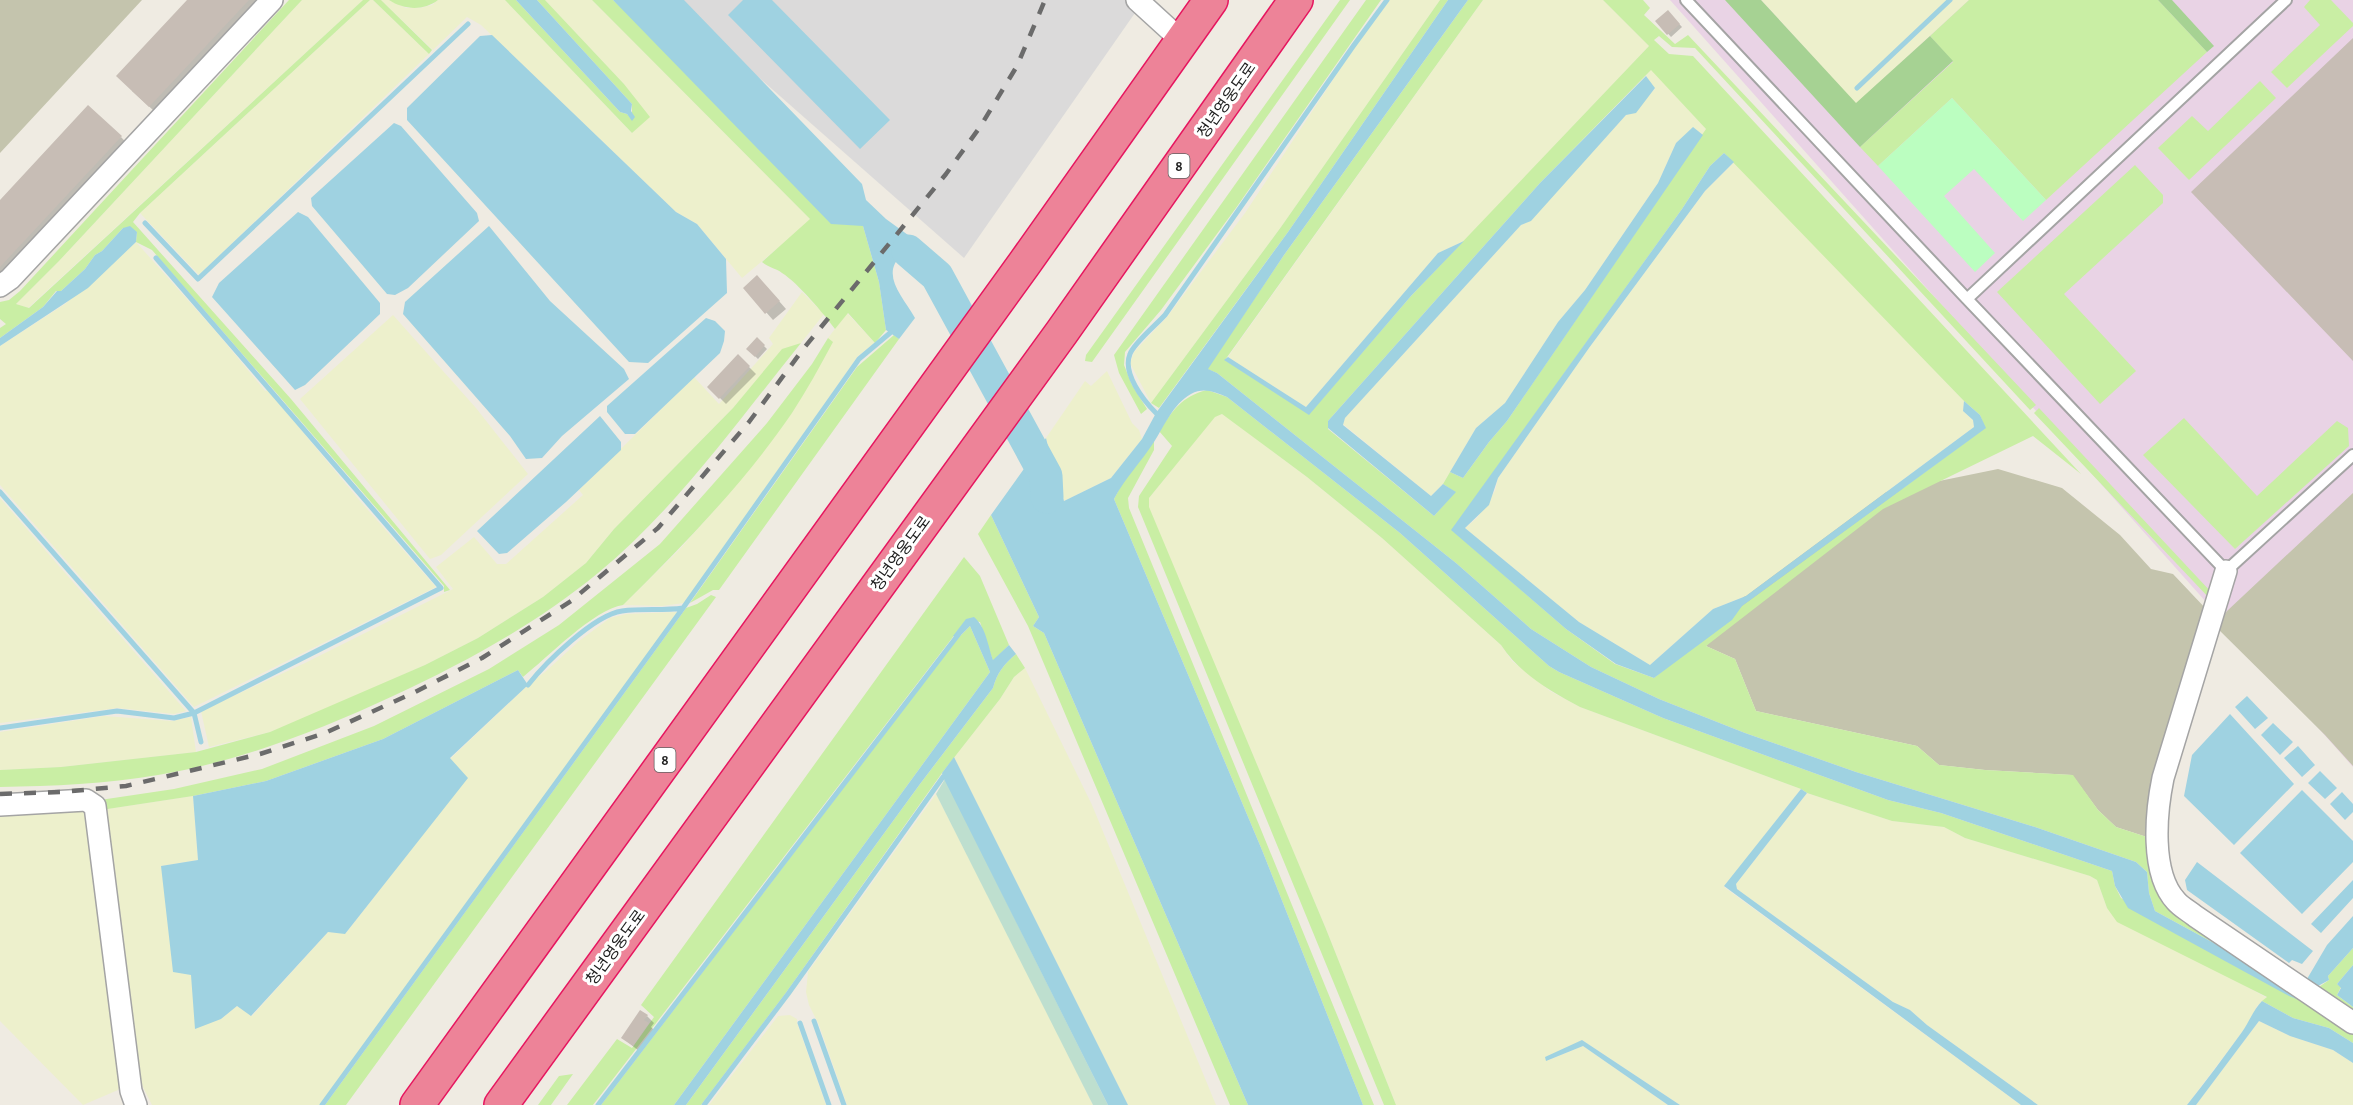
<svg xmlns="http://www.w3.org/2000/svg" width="2353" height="1105" font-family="'Alegreya Sans','Noto Sans KR',sans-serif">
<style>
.residential{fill:#dbdada}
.industrial{fill:#e9d3e5}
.construction{fill:#c4c4ad}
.farmland{fill:#edf0cc}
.grass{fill:#c9eea4;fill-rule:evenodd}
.forest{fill:#a6d293}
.wetland{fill:#bedfcf}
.park{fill:#bbfec0}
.water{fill:#9fd2e1}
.shadow{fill:#0003}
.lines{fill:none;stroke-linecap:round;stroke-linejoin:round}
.stream{stroke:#9fd2e1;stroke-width:5}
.river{stroke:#9fd2e1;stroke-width:33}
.building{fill:#c7bdb5}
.lane-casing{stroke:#a4a4a4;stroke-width:14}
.street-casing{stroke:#a4a4a4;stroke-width:24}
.highway-casing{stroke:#e6165f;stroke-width:36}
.lane{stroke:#fff;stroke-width:10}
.street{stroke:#fff;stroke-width:21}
.highway{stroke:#ed8398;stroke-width:33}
.rail{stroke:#6b6b6b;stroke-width:4.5;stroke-dasharray:12 12;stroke-linecap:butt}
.labels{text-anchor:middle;stroke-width:6;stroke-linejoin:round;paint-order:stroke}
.shield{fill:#fff;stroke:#616161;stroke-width:1.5}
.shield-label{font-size:15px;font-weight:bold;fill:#1d1d1d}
.street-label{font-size:16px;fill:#1d1d1d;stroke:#fff}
</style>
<rect width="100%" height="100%" fill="#efebe2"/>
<path class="residential" d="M 671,0 L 1144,0 L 964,258 Z"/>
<path class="industrial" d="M 1670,0 L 2353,0 L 2353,767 Z"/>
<path class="construction" d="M 0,0 L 142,0 L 0,153 Z
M 1998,469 L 2062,488 L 2120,535 L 2151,569 L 2173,574 L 2208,611 L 2153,839 L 2116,827 L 2098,810 L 2072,775 L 1985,770 L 1939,765 L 1917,746 L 1756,711 L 1735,659 L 1706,646 L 1812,507 Z
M 2353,493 L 2353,766 L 2325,735 L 2216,627 L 2227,611 Z"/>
<path class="farmland" d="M 302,0 L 363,0 L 28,308 L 16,304 L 59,261 Z
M 370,0 L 373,0 L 429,54 L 199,275 L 140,213 Z
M 381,0 L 389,0 L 406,8 L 420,8 L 432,5 L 438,0 L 505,0 L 632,133 L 649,117 L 624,84 L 545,0 L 592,0 L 811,220 L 742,278 L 697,224 L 676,212 L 481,25 L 467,17 L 433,50 Z
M 1390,0 L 1440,0 L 1281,227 L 1151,403 L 1130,363 L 1134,352 L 1167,317 L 1245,213 L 1356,45 Z
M 1483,0 L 1603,0 L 1649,46 L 1464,241 L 1438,253 L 1306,407 L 1228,357 Z
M 1761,0 L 1969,0 L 1856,104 Z
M 1651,69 L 1706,129 L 1703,135 L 1693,128 L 1676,143 L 1658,183 L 1585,290 L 1558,322 L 1505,403 L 1476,428 L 1443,484 L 1431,496 L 1343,424 L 1345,418 L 1521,225 L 1531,220 L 1626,115 L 1655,89 L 1646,76 Z
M 1734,162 L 1964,401 L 1963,411 L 1973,420 L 1974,427 L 1746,596 L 1713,609 L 1650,665 L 1579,622 L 1465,528 L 1477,518 L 1495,491 L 1498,478 L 1589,348 L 1705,191 Z
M 136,242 L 219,335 L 265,391 L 268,390 L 360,501 L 436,587 L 194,707 L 0,485 L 0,346 L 65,304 Z
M 802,292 L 824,314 L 801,343 L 782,350 L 733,408 L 614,529 L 586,563 L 543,597 L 478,638 L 425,665 L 339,704 L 270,732 L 209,747 L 201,711 L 305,663 L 453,589 L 436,567 L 474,537 L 497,564 L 506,564 L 583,495 L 579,490 L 694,377 L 719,404 L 773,344 L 769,338 Z
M 847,313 L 875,343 L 858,356 L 684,603 L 662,606 L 623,605 L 678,551 L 720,504 L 791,414 L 832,342 L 828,338 Z
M 393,315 L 476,408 L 528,474 L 441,555 L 430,559 L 300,399 Z
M 1107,371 L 1132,423 L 1139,430 L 1142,439 L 1111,478 L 1064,501 L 1054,472 L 1046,438 L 1085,381 L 1091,386 Z
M 1223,414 L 1307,477 L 1382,538 L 1501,645 L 1512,661 L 1550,691 L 1580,707 L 1801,789 L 1724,887 L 2021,1105 L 1680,1105 L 1582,1040 L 1546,1061 L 1583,1046 L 1668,1105 L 1396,1105 L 1326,929 L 1148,507 L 1149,498 L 1215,416 Z
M 0,498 L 59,566 L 186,711 L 174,714 L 118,708 L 0,723 Z
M 678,612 L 320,1105 L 152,1105 L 143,1087 L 137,1068 L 101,810 L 193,796 L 198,860 L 161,866 L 191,975 L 221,1019 L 237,1006 L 252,1016 L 328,932 L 346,933 L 467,778 L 450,759 L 528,685 L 545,672 L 579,641 L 610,618 L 626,614 Z
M 1025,668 L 1092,805 L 1216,1105 L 1128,1105 L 954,757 L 1000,699 L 1014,677 Z
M 104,716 L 172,721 L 191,717 L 196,752 L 61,767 L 0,770 L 0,732 Z
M 1807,793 L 1892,821 L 1944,827 L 1965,838 L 2090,876 L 2097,880 L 2107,908 L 2267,998 L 2257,1006 L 2252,1018 L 2234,1043 L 2187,1105 L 2038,1105 L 1927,1025 L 1910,1010 L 1893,1002 L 1737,889 L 1736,884 Z
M 936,794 L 1020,958 L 1093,1105 L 847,1105 L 819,1025 L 809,1005 L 806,992 L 808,972 Z
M 84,808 L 122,1081 L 118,1090 L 83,1105 L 0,1021 L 0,812 Z
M 790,1015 L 797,1019 L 797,1023 L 826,1105 L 709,1105 L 778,1016 Z
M 2259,1021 L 2290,1036 L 2333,1050 L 2353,1063 L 2353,1105 L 2196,1105 Z"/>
<path class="grass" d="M 289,0 L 302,0 L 59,261 L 16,304 L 29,308 L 363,0 L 370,0 L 140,213 L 133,222 L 291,399 L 450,590 L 444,592 L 444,586 L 152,250 L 136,242 L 137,232 L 123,228 L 102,251 L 95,255 L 85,269 L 61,291 L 56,291 L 43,307 L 0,338 L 0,328 L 6,324 L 0,319 L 0,302 L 9,300 L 20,291 Z
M 373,0 L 381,0 L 432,50 L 429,54 Z
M 389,0 L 438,0 C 424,11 404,10 389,0 Z
M 505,0 L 516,0 L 620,112 L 627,114 L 632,120 L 632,104 L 537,0 L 545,0 L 624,84 L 650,117 L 632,133 Z
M 592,0 L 613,0 L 863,226 L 879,282 L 886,330 L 875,343 L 848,313 L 835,329 C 824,314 798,283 782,273 C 776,268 769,268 762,262 L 810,219 Z
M 1340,0 L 1350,0 L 1092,362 L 1085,361 L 1086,355 Z
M 1366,0 L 1381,0 L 1236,208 L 1161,310 L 1125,352 L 1124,365 L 1132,385 L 1147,409 L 1141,414 L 1119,373 L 1114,355 Z
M 1440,0 L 1448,0 L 1288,232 L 1159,408 L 1151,403 L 1281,227 Z
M 1468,0 L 1483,0 L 1225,360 L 1309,414 L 1411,296 L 1649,46 L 1603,0 L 1643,0 L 1650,8 L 1644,15 L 1675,44 L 1688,35 L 2036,405 L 2030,410 L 1695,48 L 1672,47 L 1659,36 L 1654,40 L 1669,54 L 1693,56 L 2081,474 L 2033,436 L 1883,509 L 1706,646 L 1735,659 L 1756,711 L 1917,746 L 1939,765 L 1985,770 L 2073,775 L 2098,810 L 2116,827 L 2153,839 L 2163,891 L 2298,989 L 2155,911 L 2149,893 L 2147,872 L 2136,862 L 2035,827 L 1856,772 L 1745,733 L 1659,699 L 1591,667 L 1531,629 L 1456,563 L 1217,373 L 1207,369 L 1284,255 ZM 1651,70 L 1706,129 L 1507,421 L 1489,442 L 1463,478 L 1450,472 L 1443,484 L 1455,492 L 1434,516 L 1328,429 L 1328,421 L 1540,183 ZM 1724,153 L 1964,401 L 1980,415 L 1985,428 L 1742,606 L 1654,678 L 1615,664 L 1566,629 L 1452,530 L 1682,209 L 1710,166 Z
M 1969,0 L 2158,0 L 2207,52 L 2046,200 L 1952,98 L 1878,166 L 1860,147 L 1953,62 L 1930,36 Z
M 2310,0 L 2331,0 L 2353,23 L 2353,26 L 2287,88 L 2271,72 L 2320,25 L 2304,7 Z
M 2260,81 L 2276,98 L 2189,180 L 2158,148 L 2192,116 L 2208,131 Z
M 2135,165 L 2163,195 L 2163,203 L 2064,294 L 2136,371 L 2100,404 L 1997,292 Z
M 894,335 L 899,339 L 719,590 L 713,590 L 690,603 L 857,367 Z
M 828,338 L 833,342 C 820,366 807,390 792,413 C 745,482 682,547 623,605 C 594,609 547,658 523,677 L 518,670 L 383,739 L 266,781 L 193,796 L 101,810 L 100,800 L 174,789 L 262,769 L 374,726 L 489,669 L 559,625 L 660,544 L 767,423 L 812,364 Z
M 801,343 C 737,422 677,508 598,573 C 536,624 466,662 393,696 C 318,731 240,761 158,775 C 106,784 53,786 0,787 L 0,770 L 61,767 L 196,752 L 270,732 L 425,665 L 478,638 L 543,597 L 586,563 L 614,529 L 733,408 L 782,349 Z
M 1207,390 L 1227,397 L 1400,533 L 1549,666 L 1559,672 L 1663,718 L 1888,800 L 1941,813 L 2112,871 L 2115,886 L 2121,898 L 2309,998 L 2353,1029 L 2353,1043 L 2329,1028 L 2293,1018 L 2262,1001 L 2267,997 L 2117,922 L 2107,908 L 2097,880 L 2090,876 L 1965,838 L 1944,827 L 1892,821 L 1807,793 L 1801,789 L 1580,707 C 1550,691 1520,674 1501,645 L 1382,538 L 1307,477 L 1222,414 L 1215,417 L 1149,498 L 1149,507 L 1326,929 L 1396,1105 L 1384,1105 L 1138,507 L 1139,496 L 1172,446 L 1159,431 C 1174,409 1181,397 1207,390 Z
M 2039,408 L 2212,593 L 2211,600 L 2034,413 Z
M 2184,418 L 2257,496 L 2337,421 L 2348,428 L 2349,446 L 2235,549 L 2143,455 Z
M 1154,441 L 1154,450 L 1128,498 L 1129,508 L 1374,1105 L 1363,1105 L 1262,850 L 1114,499 L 1124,480 Z
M 991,515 L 1039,617 L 1033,626 L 1044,633 L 1248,1105 L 1230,1105 L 1028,626 L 978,534 Z
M 964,557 L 980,576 L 1009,645 L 993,661 L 980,622 L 966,620 L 593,1105 L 567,1105 L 617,1039 L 632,1048 L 654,1017 L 641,1005 Z
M 711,595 L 716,597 L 346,1105 L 325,1105 L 686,608 L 697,604 Z
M 970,626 L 990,672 L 674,1105 L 601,1105 L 958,638 Z
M 1016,654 L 1025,668 L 1014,677 L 1000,699 L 942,773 L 785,994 L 701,1105 L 686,1105 L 920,784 L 993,688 C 997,673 1004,664 1016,654 Z
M 2353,948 L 2353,965 L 2337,984 L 2341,987 L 2337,995 L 2353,1007 L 2353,1016 L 2316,989 L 2329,980 L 2328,976 Z
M 573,1074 L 551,1105 L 538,1105 L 559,1076 Z"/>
<path class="forest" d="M 1725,0 L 1761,0 L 1856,103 L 1930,36 L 1953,61 L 1860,147 Z
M 2158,0 L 2172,0 L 2214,46 L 2207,52 Z"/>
<path class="wetland" d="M 945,779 L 1108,1105 L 1093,1105 L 936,794 Z"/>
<path class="park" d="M 1952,98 L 2046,200 L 2023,221 L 1974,169 L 1944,196 L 1995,253 L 1975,272 L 1878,166 Z"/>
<path class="water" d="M 516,0 L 537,0 L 632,104 L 631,111 L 635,117 L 632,121 L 627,114 L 620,112 Z
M 613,0 L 684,0 L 862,184 L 866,200 L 886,219 L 919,243 L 946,274 L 932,294 L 905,252 C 878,273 902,295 915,318 L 899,339 L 886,330 L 879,282 L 863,226 L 831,224 Z
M 743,0 L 772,0 L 890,120 L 860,149 L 728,15 Z
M 1448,0 L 1468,0 L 1284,255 L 1208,369 L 1217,373 L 1456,563 L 1531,629 L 1591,667 L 1659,699 L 1745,733 L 1856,772 L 2035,827 L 2136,862 L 2147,872 L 2149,893 L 2155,911 L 2298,989 L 2307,979 L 2327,945 L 2353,916 L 2353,948 L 2328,976 L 2329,980 L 2318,986 L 2309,998 L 2299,1000 L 2289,996 L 2128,908 L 2115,886 L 2112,871 L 1941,813 L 1888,800 L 1663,718 L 1559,672 L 1549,666 L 1400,533 L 1227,397 C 1214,392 1204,387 1191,394 C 1173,404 1165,425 1154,442 C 1141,462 1125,478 1114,499 L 1262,850 L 1363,1105 L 1248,1105 L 1044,633 L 1033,626 L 1039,617 L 991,515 L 1046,438 L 1054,472 L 1064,501 L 1111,478 L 1142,439 L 1156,413 L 1288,232 Z
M 492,35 L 676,212 L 697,224 L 726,259 L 727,293 L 648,363 L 629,362 L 407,120 L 407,108 L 480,36 Z
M 1646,76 L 1655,88 L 1636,113 L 1626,115 L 1531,221 L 1521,225 L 1345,418 L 1343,425 L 1431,496 L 1443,484 L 1456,492 L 1434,516 L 1328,428 L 1328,421 L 1540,183 Z
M 394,123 L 401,126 L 477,213 L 479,221 L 408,288 L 395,295 L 387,294 L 312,206 L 311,198 Z
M 1693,127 L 1703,135 L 1507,421 L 1489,442 L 1463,478 L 1450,472 L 1476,428 L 1505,403 L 1558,322 L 1585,290 L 1658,183 L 1676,143 Z
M 1724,153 L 1734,162 L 1705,191 L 1589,348 L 1498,478 L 1489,505 L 1465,528 L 1579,622 L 1650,665 L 1713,609 L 1746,596 L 1974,427 L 1973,420 L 1963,411 L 1964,401 L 1980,415 L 1986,428 L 1742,606 L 1732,620 L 1654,678 L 1616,664 L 1566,629 L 1451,530 L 1682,209 L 1710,166 Z
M 298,212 L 308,217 L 380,303 L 380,314 L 305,385 L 295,390 L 212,297 L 219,283 Z
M 130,226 L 137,232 L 136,242 L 88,288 L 0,346 L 0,338 L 43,307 L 57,291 L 61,291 L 85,269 L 95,255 L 102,251 L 123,228 Z
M 489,226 L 550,301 L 624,369 L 629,379 L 562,436 L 542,458 L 526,459 L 510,436 L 403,314 L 405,302 Z
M 1464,241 L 1411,296 L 1309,415 L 1224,360 L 1228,357 L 1306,407 L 1438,253 Z
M 706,318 L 715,321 L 725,331 L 724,341 L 720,353 L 635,434 L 625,434 L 607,412 L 607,406 Z
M 600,416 L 621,442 L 621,450 L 566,502 L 507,553 L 499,554 L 477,531 Z
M 974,617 C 986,627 988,646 993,660 L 1009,645 L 1016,654 C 1004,664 997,673 993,688 L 920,784 L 686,1105 L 674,1105 L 990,672 L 970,626 L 958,638 L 953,636 L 966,619 Z
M 518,670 L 528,685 L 450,758 L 468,778 L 345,934 L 328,932 L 251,1016 L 237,1006 L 221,1019 L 195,1029 L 191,975 L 173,972 L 161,866 L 198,860 L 193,796 L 266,781 L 383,739 Z
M 2247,696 L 2268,718 L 2255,729 L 2235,707 Z
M 2230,714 L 2294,784 L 2234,845 L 2184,796 L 2192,755 Z
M 2273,723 L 2293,742 L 2280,755 L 2261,735 Z
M 2298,746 L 2315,765 L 2302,777 L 2284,758 Z
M 954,757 L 1128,1105 L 1108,1105 L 943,777 L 942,773 Z
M 2320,771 L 2337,788 L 2325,799 L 2308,783 Z
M 1801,789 L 1807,793 L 1736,884 L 1737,889 L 1893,1002 L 1910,1010 L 1927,1025 L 2038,1105 L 2021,1105 L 1724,886 Z
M 2302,790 L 2353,841 L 2353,862 L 2302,914 L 2240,853 Z
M 2342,792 L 2353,804 L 2353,812 L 2345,820 L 2330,804 Z
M 2197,862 L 2313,951 L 2302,964 L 2292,960 L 2289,963 L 2187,890 L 2185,880 Z
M 2353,880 L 2353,898 L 2321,933 L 2311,924 Z
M 2353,965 L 2353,1007 L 2337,995 L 2341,988 L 2337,984 Z
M 2262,1001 L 2293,1018 L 2329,1028 L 2353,1043 L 2353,1063 L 2333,1050 L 2290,1036 L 2259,1021 L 2196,1105 L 2187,1105 C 2206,1081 2224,1057 2242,1032 C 2249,1022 2254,1009 2262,1001 Z
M 1582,1040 L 1680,1105 L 1668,1105 L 1583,1046 L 1546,1061 L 1545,1057 Z"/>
<path class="shadow" d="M 189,0 L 276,0 L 164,120 L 132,91 Z
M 1668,12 L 1682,27 L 1671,37 L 1657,21 Z
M 121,137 L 135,152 L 0,277 L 0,202 Z
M 764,284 L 786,309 L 773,320 L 745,288 Z
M 757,339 L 767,349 L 758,359 L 748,349 Z
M 739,357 L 756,374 L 726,404 L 709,387 Z
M 647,1016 L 654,1023 L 651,1027 L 655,1031 L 640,1052 L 623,1038 Z"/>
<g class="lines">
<path class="stream" d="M 1857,88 L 1950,0
M 145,223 L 198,279 L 468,24
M 1156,413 C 1143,400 1122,373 1130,354 C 1134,343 1156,325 1165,315 L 1354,45 L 1387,0
M 0,492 L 194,713 L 201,742
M 528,685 C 546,662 594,615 622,611 C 642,608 663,611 683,608
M 0,728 L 117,711 L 174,718 L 194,713 L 441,588 L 156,258
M 814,1021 L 844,1105
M 800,1023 L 829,1105
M 322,1105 L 683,608 L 859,359 L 890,333
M 598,1105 L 958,635
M 704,1105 L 788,994 L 943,777"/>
<path class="river" d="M 908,251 L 937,276 L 1046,476 L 1047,497"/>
</g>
<path class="building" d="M 187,0 L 249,0 L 149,107 L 116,76 Z
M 1668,10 L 1680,24 L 1667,35 L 1655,21 Z
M 2353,38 L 2353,361 L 2191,192 Z
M 88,105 L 122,136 L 0,267 L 0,200 Z
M 757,275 L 780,301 L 765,314 L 743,288 Z
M 757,337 L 765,345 L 755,357 L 746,349 Z
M 738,354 L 750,366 L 719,399 L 707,387 Z
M 640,1010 L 648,1015 L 644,1020 L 649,1023 L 633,1046 L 621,1038 Z"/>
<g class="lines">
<defs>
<path id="lane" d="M 1686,0 L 1967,299 L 2226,571 L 2353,455
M 1967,299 L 2286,0"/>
<path id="street" d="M 1137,0 L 1182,41
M 0,286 L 10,279 L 272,0
M 2226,571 L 2163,778 C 2156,812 2150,873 2176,901 C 2181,907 2189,911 2195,916 L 2353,1023
M 0,805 L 86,800 L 95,806 L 131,1091 L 136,1105"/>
<path id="highway" d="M 417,1105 L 1024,264 L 1211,0
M 501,1105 L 1062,332 L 1296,0"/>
</defs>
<use href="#lane" class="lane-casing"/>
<use href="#street" class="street-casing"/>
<use href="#highway" class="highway-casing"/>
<use href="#lane" class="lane"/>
<use href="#street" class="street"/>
<use href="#highway" class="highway"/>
<path class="rail" d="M 0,794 L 61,792 L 126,786 L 260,754 L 325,733 L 411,694 L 482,658 L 571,601 L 658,528 L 749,422 L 804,348 L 946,174 L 980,127 L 1017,66 L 1045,0"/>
</g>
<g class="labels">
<g class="shield">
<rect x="1168.5" y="154" width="21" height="24" rx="4.5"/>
<rect x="654.5" y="748" width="21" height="24" rx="4.5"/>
</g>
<g class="shield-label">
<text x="1179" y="171">8</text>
<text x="665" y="765">8</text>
</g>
<g class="street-label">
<text transform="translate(1226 100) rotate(-55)" y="6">청년영웅도로</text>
<text transform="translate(900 553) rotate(-54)" y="6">청년영웅도로</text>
<text transform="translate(615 947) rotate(-54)" y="6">청년영웅도로</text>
</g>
</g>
</svg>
